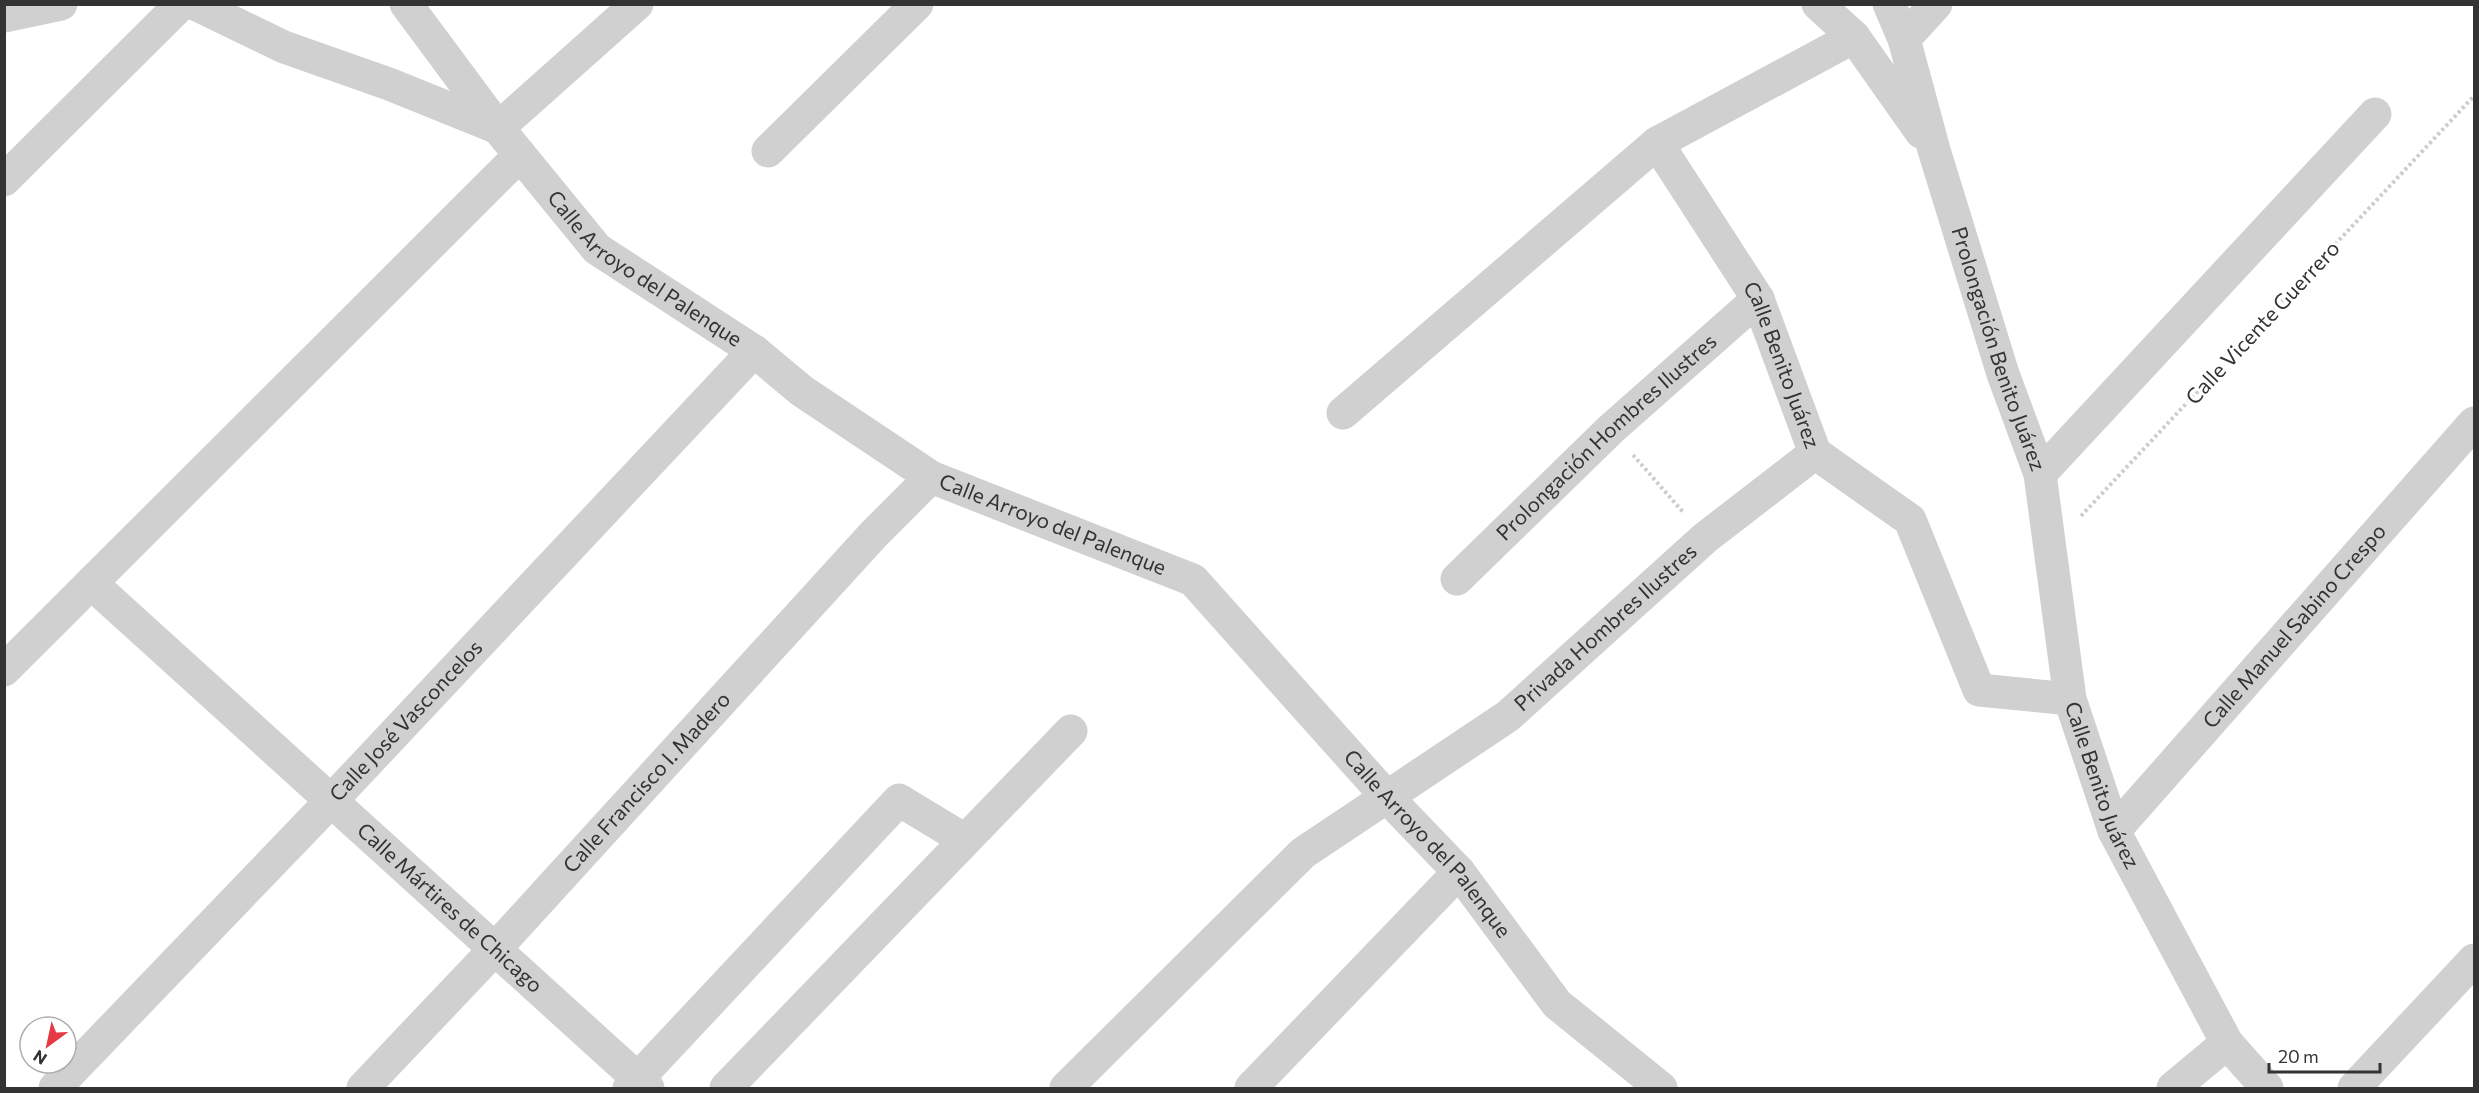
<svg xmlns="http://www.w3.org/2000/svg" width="2479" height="1093" font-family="Commissioner,sans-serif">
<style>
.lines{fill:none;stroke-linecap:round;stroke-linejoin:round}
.path{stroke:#cdcdcd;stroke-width:4;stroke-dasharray:3 3;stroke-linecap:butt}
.street{stroke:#d0d0d0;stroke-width:33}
.labels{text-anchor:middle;stroke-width:6;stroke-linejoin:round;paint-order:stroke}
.street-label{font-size:21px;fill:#333;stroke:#fff}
</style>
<rect width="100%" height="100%" fill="#fff"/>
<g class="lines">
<path class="path" d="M 1633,455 L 1683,512
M 2081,516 L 2474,96"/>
<g class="street">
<path d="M 195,4 L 284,47 L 389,84 L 498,128 L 637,4"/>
<path id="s1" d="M 406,4 L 498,128 L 597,249 L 754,351 L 802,391 L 931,477 L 1193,580 L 1386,796 L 1459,872 L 1557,1004 L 1661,1088"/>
<path id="s2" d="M 1889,4 L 1904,39 L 1934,150 L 2003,374 L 2040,474 L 2070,699 L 2114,831 L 2227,1043 L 2267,1088"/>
<path d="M 4,16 L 61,4"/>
<path d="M 1854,37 L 1921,132"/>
<path d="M 1904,39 L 1936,4"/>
<path id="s3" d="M 1657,143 L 1758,299 L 1815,453 L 1910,520 L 1979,690 L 2070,699"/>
<path d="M 768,151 L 917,4"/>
<path d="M 4,180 L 181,4"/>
<path d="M 1343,413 L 1657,143 L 1854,37 L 1818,4"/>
<path d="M 2040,474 L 2375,114"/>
<path id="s4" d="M 1457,579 L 1611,429 L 1758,299"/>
<path id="s5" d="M 91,583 L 648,1088"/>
<path d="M 4,670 L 520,155"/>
<path id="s6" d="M 2114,831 L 2474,423"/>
<path id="s7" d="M 55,1088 L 331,801 L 754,351"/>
<path id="s8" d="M 363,1088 L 494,950 L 874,534 L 931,477"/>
<path d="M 629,1088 L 899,800 L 965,840"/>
<path d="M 726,1088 L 1071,731"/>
<path id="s9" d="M 1066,1088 L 1303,853 L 1508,716 L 1705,538 L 1815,453"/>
<path d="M 1251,1088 L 1459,872"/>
<path d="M 2173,1088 L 2227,1043"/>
<path d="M 2354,1088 L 2474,960"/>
</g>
</g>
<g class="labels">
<g class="street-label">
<text dy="7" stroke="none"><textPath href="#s1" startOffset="360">Calle Arroyo del Palenque</textPath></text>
<text transform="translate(2263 323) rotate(-47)" y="7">Calle Vicente Guerrero</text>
<text dy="7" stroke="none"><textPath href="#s2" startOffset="362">Prolongación Benito Juárez</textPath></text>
<text dy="7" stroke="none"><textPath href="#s3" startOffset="256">Calle Benito Juárez</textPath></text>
<text dy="7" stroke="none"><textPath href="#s4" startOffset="206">Prolongación Hombres Ilustres</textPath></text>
<text dy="7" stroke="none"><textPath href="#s1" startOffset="846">Calle Arroyo del Palenque</textPath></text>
<text dy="7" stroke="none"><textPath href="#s6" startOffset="273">Calle Manuel Sabino Crespo</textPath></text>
<text dy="7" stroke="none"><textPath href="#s9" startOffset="712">Privada Hombres Ilustres</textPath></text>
<text dy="7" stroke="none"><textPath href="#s7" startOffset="508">Calle José Vasconcelos</textPath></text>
<text dy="7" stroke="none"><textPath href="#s8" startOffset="417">Calle Francisco I. Madero</textPath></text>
<text dy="7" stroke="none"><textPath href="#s2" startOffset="813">Calle Benito Juárez</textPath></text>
<text dy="7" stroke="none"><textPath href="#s1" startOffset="1350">Calle Arroyo del Palenque</textPath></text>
<text dy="7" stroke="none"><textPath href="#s5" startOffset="484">Calle Mártires de Chicago</textPath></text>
</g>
</g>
<rect width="2479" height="1093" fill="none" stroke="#333333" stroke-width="12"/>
<g transform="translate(48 1045) rotate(213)"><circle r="28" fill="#ffffff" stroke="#adadad" stroke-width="1.5"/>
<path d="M0-4.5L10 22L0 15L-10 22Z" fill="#e63946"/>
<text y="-9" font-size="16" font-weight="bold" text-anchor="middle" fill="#333333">N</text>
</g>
<path d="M2269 1063v9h111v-9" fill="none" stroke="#333333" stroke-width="3"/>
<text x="2278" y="1063" font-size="18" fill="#333333" stroke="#ffffff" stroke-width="4.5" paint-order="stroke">20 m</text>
</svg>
